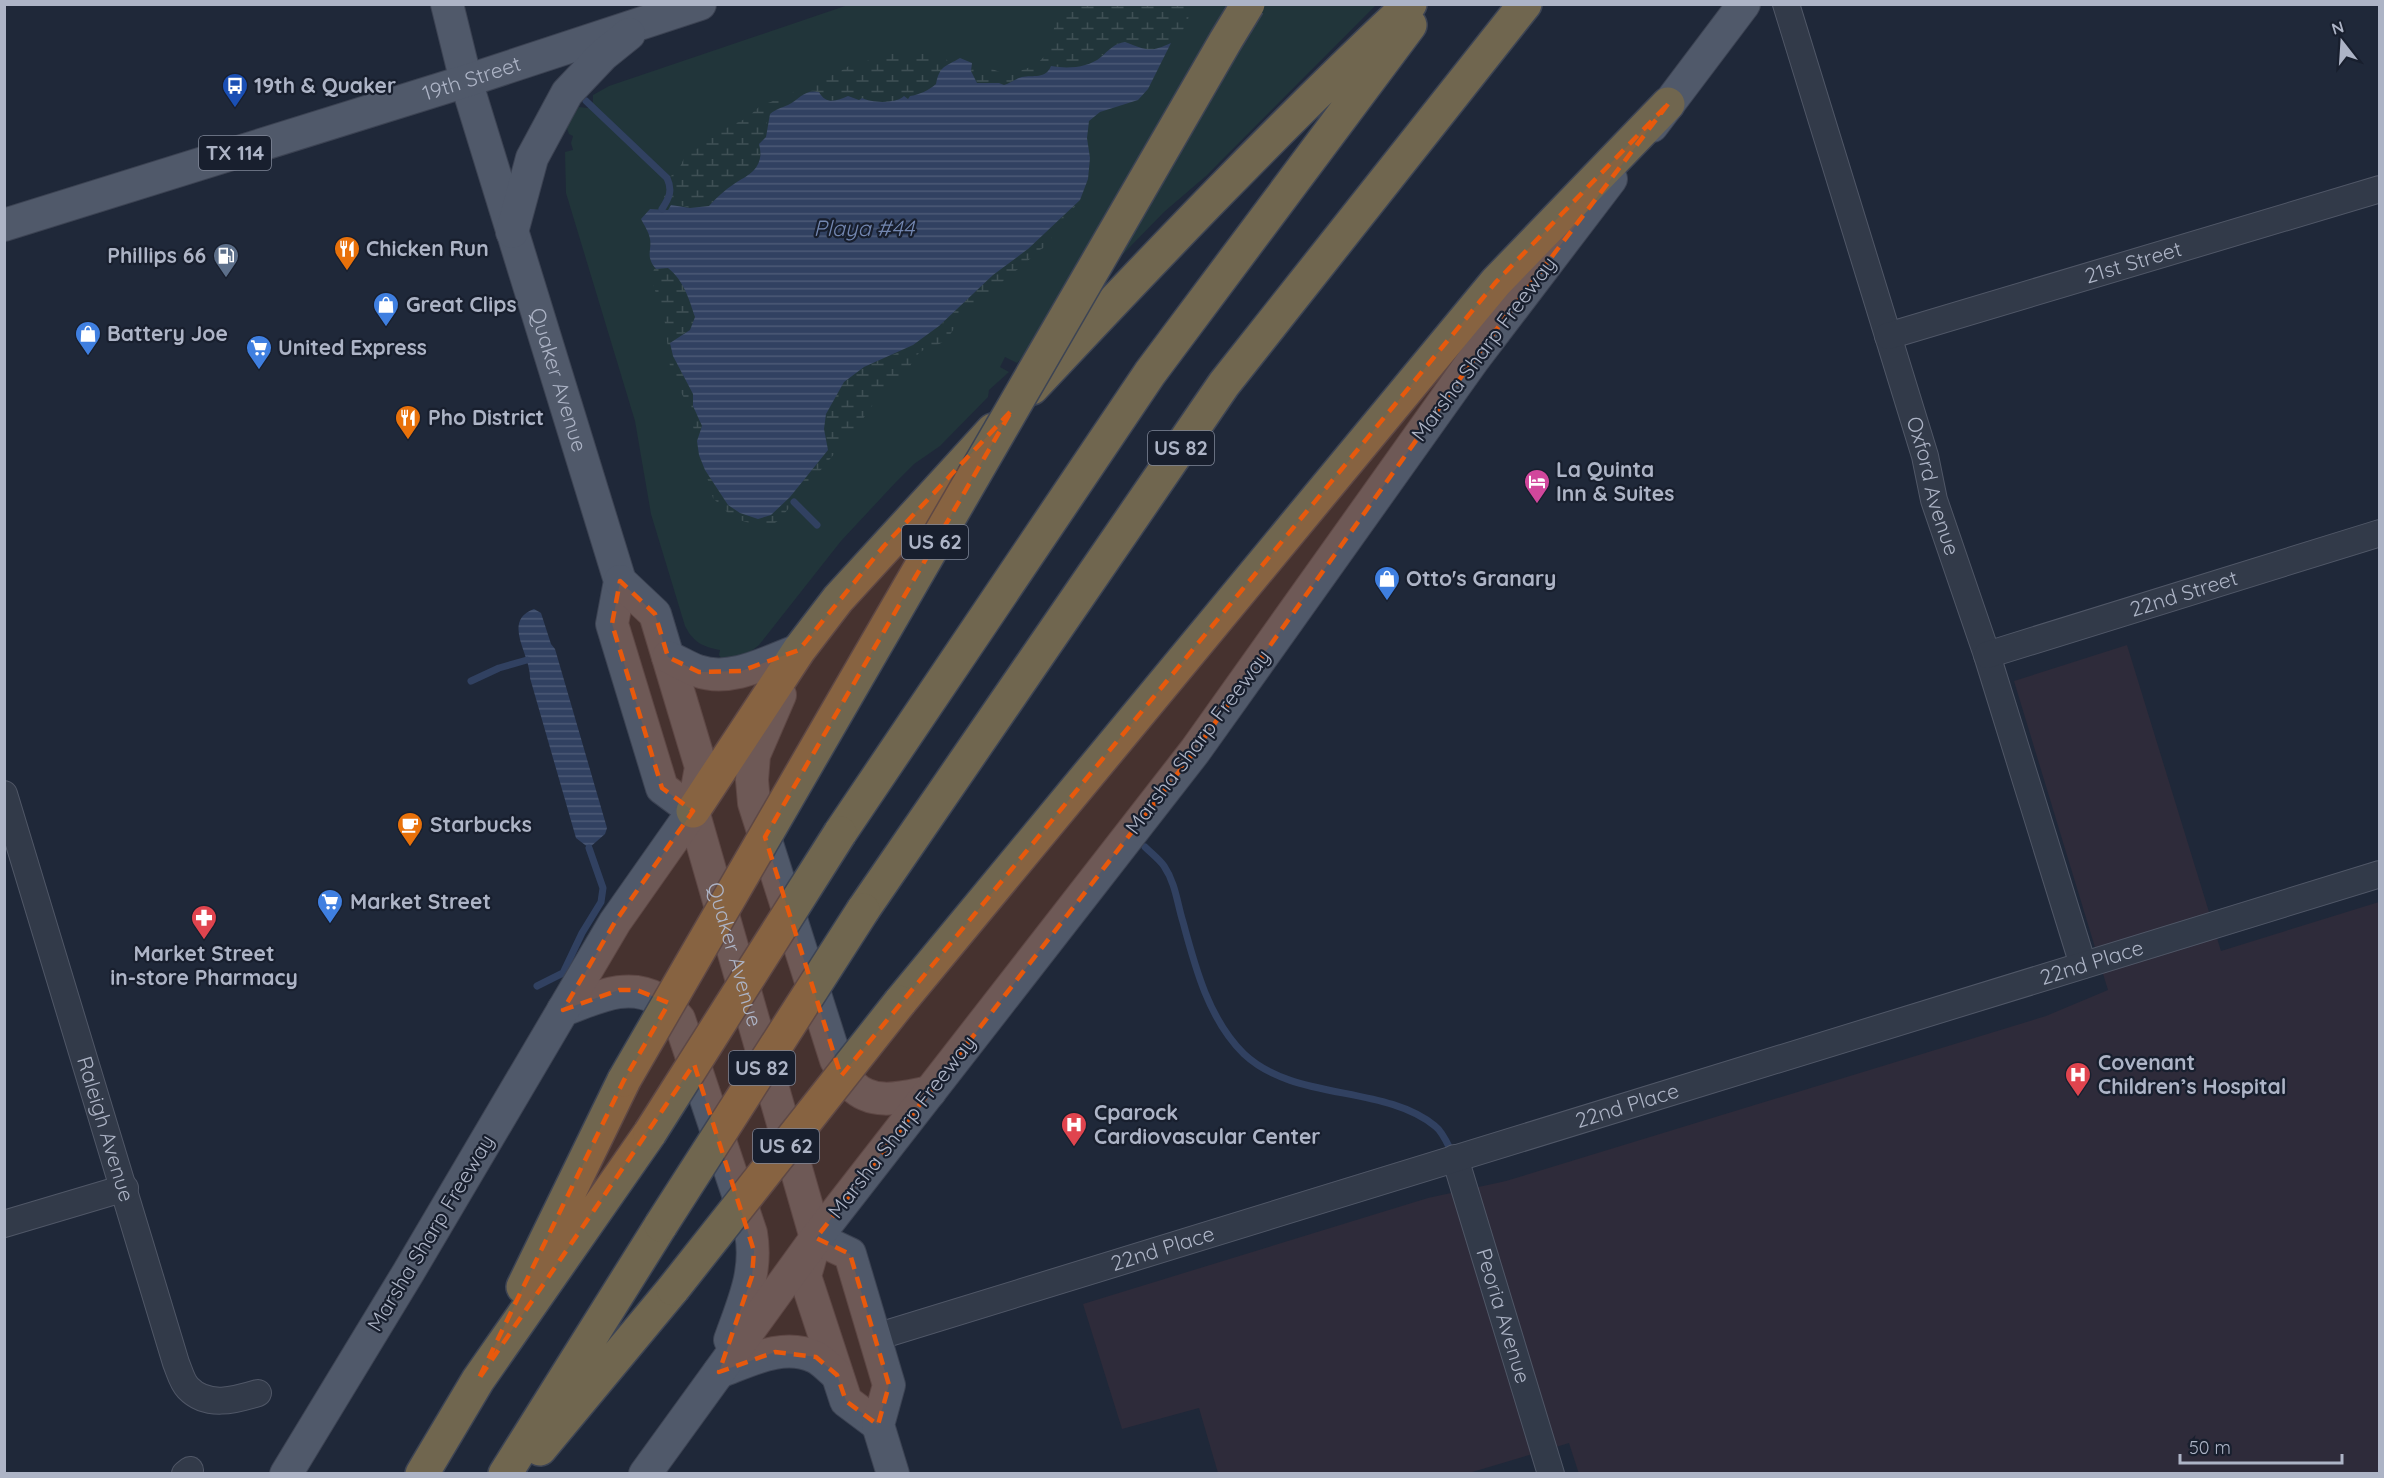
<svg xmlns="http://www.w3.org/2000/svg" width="2384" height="1478" font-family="Quicksand,sans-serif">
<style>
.medical{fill:#2e2b3a}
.green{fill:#21353a}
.wetland{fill:url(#wetland-marsh)}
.water{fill:url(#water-rules)}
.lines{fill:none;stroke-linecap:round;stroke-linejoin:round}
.stream{stroke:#314161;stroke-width:7}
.minor-casing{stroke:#505767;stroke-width:28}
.major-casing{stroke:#3c4353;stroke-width:34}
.highway-casing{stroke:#3d4454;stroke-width:36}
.minor{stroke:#323a49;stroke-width:26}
.major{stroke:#50596a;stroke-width:32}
.highway{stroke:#70664f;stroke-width:33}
.highway-bridge-casing{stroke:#3d4454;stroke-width:36;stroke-linecap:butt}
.highway-bridge{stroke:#70664f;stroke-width:33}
.marked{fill:#e8590c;fill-opacity:0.2;stroke:#e8590c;stroke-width:4.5;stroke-dasharray:12 8;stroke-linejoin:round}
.labels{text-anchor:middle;stroke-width:4.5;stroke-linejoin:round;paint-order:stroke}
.shield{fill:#181f2e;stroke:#808798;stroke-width:1.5}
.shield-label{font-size:20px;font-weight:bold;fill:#adb4c6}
.street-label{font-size:21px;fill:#adb4c6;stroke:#181f2e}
.poi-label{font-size:21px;font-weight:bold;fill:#adb4c6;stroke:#181f2e;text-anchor:start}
.water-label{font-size:22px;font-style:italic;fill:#7387b1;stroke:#181f2e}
</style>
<defs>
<pattern id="wetland-marsh" width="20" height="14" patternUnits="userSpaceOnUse" patternTransform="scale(1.5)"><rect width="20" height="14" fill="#21353a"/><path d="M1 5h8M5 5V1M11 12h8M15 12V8" fill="none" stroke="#3f5055"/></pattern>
<pattern id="water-rules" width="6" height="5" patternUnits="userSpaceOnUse" patternTransform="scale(1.5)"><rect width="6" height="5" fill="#314161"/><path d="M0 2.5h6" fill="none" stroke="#4c5a76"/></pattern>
</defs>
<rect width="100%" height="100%" fill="#1f2839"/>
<path class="medical" d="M 2127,645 L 2221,951 L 2379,902 L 2379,1473 L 1579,1474 L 1569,1443 L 1469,1473 L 1218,1473 L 1199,1408 L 1122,1429 L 1083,1304 L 1428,1198 L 1506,1181 L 2046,1016 L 2108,990 L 2014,681 Z"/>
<path class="green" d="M 848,5 L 1376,5 L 1206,176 L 1164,212 L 1017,363 L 1005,357 L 1000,367 L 1009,372 L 989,390 L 988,397 L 940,446 L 914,464 L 896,482 L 841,541 L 759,645 L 745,656 L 724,662 L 719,655 L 720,650 C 703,647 693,642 685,626 L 651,514 L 635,421 L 566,193 L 565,152 L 573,150 L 571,143 L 573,136 L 569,134 L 566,126 L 579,107 L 588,108 L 593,104 L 593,95 L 609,86 Z"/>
<path class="wetland" d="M 1188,4 C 1195,26 1169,51 1148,50 C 1141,50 1132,45 1125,42 C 1098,56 1084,72 1052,66 C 1046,79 1033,75 1022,77 C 1015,79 1010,83 1003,85 L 999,83 L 977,83 L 971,71 L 972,66 C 986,62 998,76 1013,73 C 1069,59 1039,29 1069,5 Z
M 893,51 L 938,55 L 944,56 L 949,63 L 946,64 C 943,71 939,80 935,85 C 921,99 878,107 862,98 L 859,100 L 848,96 C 819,107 831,95 813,91 C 806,90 773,112 767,118 L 766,137 L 761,140 L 760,157 L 752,172 L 719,195 L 709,206 L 690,208 L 680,205 L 668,210 L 660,209 L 665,194 L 665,180 L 678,171 L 686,154 L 698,148 L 705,138 L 747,118 L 760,106 L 789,95 L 807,83 L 836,74 L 855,62 L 867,61 Z
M 1080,200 L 1053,235 L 1047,246 L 1034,253 L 1031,258 C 1009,277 985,295 964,315 C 956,323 951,336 944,341 C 937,347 926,347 919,353 C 907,364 910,381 888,383 L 860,423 L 779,520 L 772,525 L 760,526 L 736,519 L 729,514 L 713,498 L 705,470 L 728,505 L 740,513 L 771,515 L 790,497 L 828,450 C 823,424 825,402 845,382 C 864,362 891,358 913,345 C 944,327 966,297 993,275 C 1022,251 1053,228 1080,200 Z
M 655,267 C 659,269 663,267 668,268 C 682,273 691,305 695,318 L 690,330 L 674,339 L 673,356 L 693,394 L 693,406 L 702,426 L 697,441 L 686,401 L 677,386 L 670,367 L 665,323 L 651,277 Z"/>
<path class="water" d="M 1125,42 C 1146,50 1150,53 1171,43 L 1148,89 L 1138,100 L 1100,112 L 1089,121 L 1087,138 L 1090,158 L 1088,179 L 1080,200 L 1028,249 L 993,275 L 939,326 L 913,345 L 864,367 L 844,382 L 826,414 L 824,429 L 828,450 L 790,497 L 771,515 L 758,519 L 740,513 L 728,505 L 705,470 L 699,455 L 697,441 L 702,426 L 693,406 L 693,394 L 673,356 L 670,343 L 690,330 L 695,317 C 689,299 684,281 668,268 L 656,269 C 645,256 652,251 650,239 C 649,232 644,225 641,219 L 650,209 L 668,210 L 671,205 L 690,208 L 709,206 C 716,198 725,190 734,184 C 744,177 757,173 760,158 C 761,154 760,148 759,144 L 766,137 L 770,114 C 776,109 781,108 788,105 C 800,99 804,89 819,92 C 826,105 837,101 848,96 L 859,100 L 862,98 C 871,103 896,104 904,96 L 908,99 L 910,96 C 919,95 929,90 936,84 C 940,65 945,67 960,58 L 972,63 L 971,71 L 977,83 L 999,83 L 1004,85 C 1010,83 1015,79 1022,77 C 1033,75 1046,79 1051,66 C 1067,69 1088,68 1101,57 C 1109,50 1115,43 1125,42 Z
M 534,609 L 541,613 L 551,644 L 555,649 L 607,828 L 605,834 L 589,848 L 576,838 L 530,678 C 531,655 501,621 534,609 Z"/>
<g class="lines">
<path class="stream" d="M 586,101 L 667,178 C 673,191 669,198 662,209
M 794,502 L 817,525
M 471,681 L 499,668 L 527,660
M 1145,847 C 1151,853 1159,859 1164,866 C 1176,884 1177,903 1183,922 C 1195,967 1209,1020 1244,1054 C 1295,1102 1383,1084 1435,1126 C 1443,1132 1448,1145 1452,1153
M 537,986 L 563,973 L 582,933 L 601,902 L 603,888 L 589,848"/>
<defs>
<g id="minor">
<path id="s1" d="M 1786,4 L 1925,456 L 1934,500 L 1987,655 L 2083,965"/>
<path id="s2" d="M 1888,336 L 2380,189"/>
<path id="s3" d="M 1987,655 L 2380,533"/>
<path id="s4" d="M 4,794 L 176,1363 C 179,1370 182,1382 188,1388 C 207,1408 235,1400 258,1393"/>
<path id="s5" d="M 1455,1158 L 1551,1474"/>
<path d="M 4,1224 L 125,1188"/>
<path id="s6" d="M 876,1337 L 2380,874"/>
<path d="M 185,1474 L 190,1470"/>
</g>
<g id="major">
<path id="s7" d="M 447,4 L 466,81 L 620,581 L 612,624 L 662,788 L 693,811"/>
<path d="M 1652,126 L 1744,4"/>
<path id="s8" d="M 4,225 L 466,81 L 700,4"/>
<path d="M 512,232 L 532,158 L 567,93 L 603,55 L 629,34"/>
<path id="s9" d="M 620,581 L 655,614 L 701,767 L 693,811 L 816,1238 L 805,1276 L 846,1401 L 878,1425"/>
<path d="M 668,657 C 678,661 688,668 698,671 C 731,683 769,661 799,650"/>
<path d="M 780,695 L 754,755 L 752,780 L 754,803 L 836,1060 C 841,1068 846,1078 852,1085 C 873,1107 904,1097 930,1092"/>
<path d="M 563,1010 C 595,999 626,981 658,999 C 666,1003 673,1013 679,1019 L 751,1233 C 758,1272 743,1303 730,1340"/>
<path d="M 816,1238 L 850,1254 L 889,1385 L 878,1425 L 893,1474"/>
<path d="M 719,1372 C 749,1361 783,1342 815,1357 C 823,1361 830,1369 837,1375"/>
<path d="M 286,1474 L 408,1273 L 615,922 L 693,811"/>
<path d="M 645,1474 L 816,1238 L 1195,751 L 1474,359 L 1611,179"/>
</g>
<path id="highway" d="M 1032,388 C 1155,257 1279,127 1410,4
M 693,811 L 799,650 L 838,599 L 993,430
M 840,833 L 1150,373 L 1410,25
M 863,910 L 1224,384 L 1525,4
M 900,1002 L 1496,282 L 1668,104
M 523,1287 L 624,1080
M 540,1449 L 673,1289
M 422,1474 L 478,1380 L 650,1133
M 505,1474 L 661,1225"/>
</defs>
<use href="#minor" class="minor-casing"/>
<use href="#major" class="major-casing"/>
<use href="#highway" class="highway-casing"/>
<use href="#minor" class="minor"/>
<use href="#major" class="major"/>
<use href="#highway" class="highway"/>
<defs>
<path id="highway-bridge" d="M 624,1080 L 1226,40 L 1248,4
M 650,1133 L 840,833
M 661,1225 L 863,910
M 673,1289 L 900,1002"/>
</defs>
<use href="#highway-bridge" class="highway-bridge-casing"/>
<use href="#highway-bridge" class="highway-bridge"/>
</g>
<path class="marked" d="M 1668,104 L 1474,359 L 1195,751 L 816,1238 L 850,1254 L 889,1385 L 878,1425 L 846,1401 L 837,1375 L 816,1357 L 775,1352 L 719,1372 L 752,1276 L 754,1251 L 694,1064 L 478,1380 L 624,1080 L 669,1003 L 637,990 L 619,990 L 563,1010 L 615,922 L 693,811 L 662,788 L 612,624 L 620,581 L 655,614 L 668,657 L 699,672 L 741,671 L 799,650 L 884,546 L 1012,410 L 765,837 L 841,1076 L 1496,282 Z"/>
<defs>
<symbol id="bus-pin" viewBox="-11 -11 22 30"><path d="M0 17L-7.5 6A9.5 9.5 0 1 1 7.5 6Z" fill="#1a4fb4" stroke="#181f2e"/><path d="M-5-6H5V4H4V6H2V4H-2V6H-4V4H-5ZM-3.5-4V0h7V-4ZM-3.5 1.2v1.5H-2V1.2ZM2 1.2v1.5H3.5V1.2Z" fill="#fff"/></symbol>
<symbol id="restaurant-pin" viewBox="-11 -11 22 30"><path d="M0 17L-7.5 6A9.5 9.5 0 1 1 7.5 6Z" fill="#e8710a" stroke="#181f2e"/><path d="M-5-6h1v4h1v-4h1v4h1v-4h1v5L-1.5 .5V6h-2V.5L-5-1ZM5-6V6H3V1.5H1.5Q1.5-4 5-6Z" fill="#fff"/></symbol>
<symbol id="fuel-pin" viewBox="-11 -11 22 30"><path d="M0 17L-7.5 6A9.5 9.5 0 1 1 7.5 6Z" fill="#5c6f8a" stroke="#181f2e"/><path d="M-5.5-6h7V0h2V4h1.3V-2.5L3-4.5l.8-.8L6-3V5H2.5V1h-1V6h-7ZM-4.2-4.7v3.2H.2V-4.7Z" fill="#fff"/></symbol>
<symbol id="shop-pin" viewBox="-11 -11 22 30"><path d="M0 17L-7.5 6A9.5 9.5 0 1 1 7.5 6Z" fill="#3f7fe0" stroke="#181f2e"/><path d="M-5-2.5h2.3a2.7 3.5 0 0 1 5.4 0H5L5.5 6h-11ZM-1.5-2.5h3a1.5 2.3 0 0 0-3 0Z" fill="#fff"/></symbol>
<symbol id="supermarket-pin" viewBox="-11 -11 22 30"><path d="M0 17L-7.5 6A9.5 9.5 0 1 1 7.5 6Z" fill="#3f7fe0" stroke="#181f2e"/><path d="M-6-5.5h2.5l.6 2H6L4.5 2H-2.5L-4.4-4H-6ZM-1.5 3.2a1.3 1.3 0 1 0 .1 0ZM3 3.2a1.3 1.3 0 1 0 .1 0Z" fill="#fff"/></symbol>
<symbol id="hotel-pin" viewBox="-11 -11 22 30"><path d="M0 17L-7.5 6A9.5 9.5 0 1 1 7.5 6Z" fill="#d1479c" stroke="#181f2e"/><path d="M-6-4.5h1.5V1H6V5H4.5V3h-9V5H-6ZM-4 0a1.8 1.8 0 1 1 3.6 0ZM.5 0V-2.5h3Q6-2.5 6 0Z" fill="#fff"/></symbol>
<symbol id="cafe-pin" viewBox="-11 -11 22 30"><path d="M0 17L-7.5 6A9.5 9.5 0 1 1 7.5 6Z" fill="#e8710a" stroke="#181f2e"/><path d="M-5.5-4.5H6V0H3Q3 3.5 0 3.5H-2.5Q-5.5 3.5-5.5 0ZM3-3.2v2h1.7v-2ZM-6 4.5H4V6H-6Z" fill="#fff"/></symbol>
<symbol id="pharmacy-pin" viewBox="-11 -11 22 30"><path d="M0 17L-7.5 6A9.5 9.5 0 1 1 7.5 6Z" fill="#e0444e" stroke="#181f2e"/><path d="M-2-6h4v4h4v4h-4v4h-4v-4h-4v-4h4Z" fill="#fff"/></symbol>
<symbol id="hospital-pin" viewBox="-11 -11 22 30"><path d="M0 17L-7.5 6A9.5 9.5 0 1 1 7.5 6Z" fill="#e0444e" stroke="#181f2e"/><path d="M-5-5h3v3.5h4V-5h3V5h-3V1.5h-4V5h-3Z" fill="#fff"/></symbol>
</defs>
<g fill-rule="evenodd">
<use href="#bus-pin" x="220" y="71" width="30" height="40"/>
<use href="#restaurant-pin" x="332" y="234" width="30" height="40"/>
<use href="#fuel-pin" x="211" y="241" width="30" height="40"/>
<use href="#shop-pin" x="371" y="290" width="30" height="40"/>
<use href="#shop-pin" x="73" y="319" width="30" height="40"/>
<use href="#supermarket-pin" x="244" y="333" width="30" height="40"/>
<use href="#restaurant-pin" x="393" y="403" width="30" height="40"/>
<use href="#hotel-pin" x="1522" y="467" width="30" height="40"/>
<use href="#shop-pin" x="1372" y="564" width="30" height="40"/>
<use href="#cafe-pin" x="395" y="810" width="30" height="40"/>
<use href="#supermarket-pin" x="315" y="887" width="30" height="40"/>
<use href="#pharmacy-pin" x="189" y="903" width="30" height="40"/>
<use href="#hospital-pin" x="2063" y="1060" width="30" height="40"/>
<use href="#hospital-pin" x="1059" y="1110" width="30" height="40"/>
</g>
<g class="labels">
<g class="shield">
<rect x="199" y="136" width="72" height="34" rx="4.5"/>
<rect x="1148" y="431" width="66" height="34" rx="4.5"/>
<rect x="902" y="525" width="66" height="34" rx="4.5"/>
<rect x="729" y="1051" width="66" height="34" rx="4.5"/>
<rect x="753" y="1129" width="66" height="34" rx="4.5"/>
</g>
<g class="shield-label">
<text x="235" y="160">TX 114</text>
<text x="1181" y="455">US 82</text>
<text x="935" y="549">US 62</text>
<text x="762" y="1075">US 82</text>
<text x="786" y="1153">US 62</text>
</g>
<g class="street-label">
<text dy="7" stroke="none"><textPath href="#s8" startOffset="490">19th Street</textPath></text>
<text dy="7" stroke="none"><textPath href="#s2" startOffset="256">21st Street</textPath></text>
<text transform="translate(1484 349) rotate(-53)" y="7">Marsha Sharp Freeway</text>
<text dy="7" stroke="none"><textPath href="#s7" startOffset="392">Quaker Avenue</textPath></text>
<text dy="7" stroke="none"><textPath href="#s1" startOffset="504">Oxford Avenue</textPath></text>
<text dy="7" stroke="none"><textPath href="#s3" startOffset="206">22nd Street</textPath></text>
<text transform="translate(1198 742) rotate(-53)" y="7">Marsha Sharp Freeway</text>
<text dy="7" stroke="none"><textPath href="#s9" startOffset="402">Quaker Avenue</textPath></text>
<text dy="7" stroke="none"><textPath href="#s6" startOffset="1272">22nd Place</textPath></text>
<text dy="7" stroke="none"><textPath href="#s6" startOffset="786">22nd Place</textPath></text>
<text transform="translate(902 1127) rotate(-52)" y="7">Marsha Sharp Freeway</text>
<text dy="7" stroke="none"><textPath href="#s4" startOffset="350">Raleigh Avenue</textPath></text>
<text transform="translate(431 1233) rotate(-59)" y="7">Marsha Sharp Freeway</text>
<text dy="7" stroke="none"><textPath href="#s6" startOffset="300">22nd Place</textPath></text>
<text dy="7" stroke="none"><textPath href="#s5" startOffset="165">Peoria Avenue</textPath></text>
</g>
<g class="poi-label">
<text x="254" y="93">19th &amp; Quaker</text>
<text x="366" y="256">Chicken Run</text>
<text x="206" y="263" text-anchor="end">Phillips 66</text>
<text x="406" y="312">Great Clips</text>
<text x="107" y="341">Battery Joe</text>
<text x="278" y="355">United Express</text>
<text x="428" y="425">Pho District</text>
<text x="1556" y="477">La Quinta<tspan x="1556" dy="24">Inn &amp; Suites</tspan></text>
<text x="1406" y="586">Otto's Granary</text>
<text x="430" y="832">Starbucks</text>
<text x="350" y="909">Market Street</text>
<text x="204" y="961" text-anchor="middle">Market Street<tspan x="204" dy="24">in-store Pharmacy</tspan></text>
<text x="2098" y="1070">Covenant<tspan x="2098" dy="24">Children’s Hospital</tspan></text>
<text x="1094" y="1120">Cparock<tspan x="1094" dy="24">Cardiovascular Center</tspan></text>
</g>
<g class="water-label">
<text x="864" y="236">Playa #44</text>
</g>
</g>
<rect width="2384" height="1478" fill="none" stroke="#adb4c6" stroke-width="12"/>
<g transform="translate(2342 42) rotate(343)" stroke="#181f2e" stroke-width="4.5" paint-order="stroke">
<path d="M0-4.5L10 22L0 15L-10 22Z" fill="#adb4c6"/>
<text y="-9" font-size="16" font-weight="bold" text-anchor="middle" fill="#adb4c6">N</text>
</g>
<path d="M2180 1454v9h162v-9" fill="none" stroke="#adb4c6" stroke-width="3"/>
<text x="2189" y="1454" font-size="18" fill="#adb4c6" stroke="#181f2e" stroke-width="4.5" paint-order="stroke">50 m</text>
</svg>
